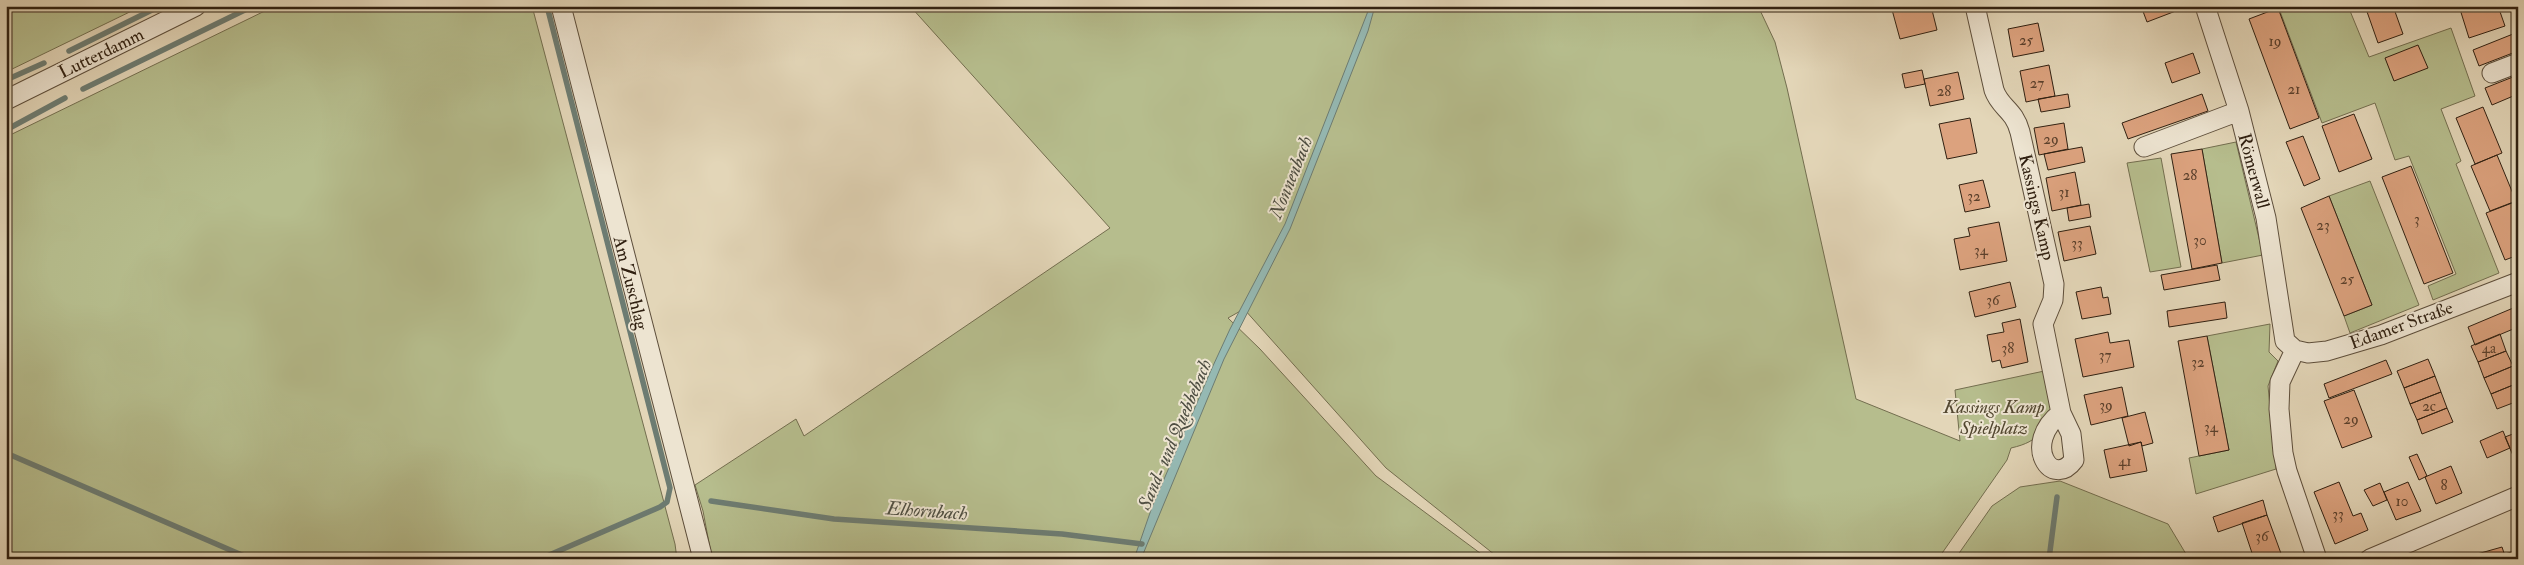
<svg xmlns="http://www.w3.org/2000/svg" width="2524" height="565" font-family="'IM FELL Double Pica',serif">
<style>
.green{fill:#b6bd8d;stroke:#736e4f}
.water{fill:#95b9b3;stroke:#6d7c72}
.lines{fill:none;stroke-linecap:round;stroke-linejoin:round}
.stream{stroke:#6d7c72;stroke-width:5.5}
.building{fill:#dca27e;stroke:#302011}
.minor-casing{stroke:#5d4e3b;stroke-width:21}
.minor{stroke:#ede4d1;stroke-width:19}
.labels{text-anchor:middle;stroke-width:4;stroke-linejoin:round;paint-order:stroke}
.number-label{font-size:15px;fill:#5b402c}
.street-label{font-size:18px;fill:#302011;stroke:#ede4d1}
.park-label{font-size:18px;font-style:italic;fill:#524730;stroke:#ede4d1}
.water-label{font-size:19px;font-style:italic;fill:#4e4e42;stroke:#ede4d1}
</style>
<rect width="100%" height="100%" fill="#e3d6b8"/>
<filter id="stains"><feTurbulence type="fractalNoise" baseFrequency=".004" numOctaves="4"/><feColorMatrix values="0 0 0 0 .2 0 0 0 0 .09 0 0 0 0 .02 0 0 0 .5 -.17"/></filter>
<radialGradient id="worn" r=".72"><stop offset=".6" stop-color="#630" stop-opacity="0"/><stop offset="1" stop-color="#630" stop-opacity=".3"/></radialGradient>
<path class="green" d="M 6,6 L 142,6 L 6,72 Z
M 275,6 L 532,6 L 675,544 L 677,559 L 6,559 L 6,137 Z
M 910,6 L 1758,6 L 1775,42 L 1787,88 L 1856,399 L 1960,441 L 1955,390 L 2049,370 L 2057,405 C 2041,430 2042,441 2011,448 L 2007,460 L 1938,559 L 1500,559 L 1386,468 L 1244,309 L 1228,318 L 1260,349 L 1376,476 L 1488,559 L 712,559 L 703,511 L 695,485 L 796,419 L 804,436 L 1110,228 Z
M 2278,6 L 2348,6 L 2369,57 L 2451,28 L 2475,96 L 2441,109 L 2461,161 L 2456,164 L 2499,273 L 2433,300 L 2428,286 L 2456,274 L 2409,156 L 2395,160 L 2375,103 L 2322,123 Z
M 2236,142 L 2263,255 L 2222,263 L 2202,149 Z
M 2161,158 L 2181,267 L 2150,272 L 2127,163 Z
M 2370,181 L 2419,305 L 2350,333 L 2344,316 L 2372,305 L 2329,196 Z
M 2270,324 L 2269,352 L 2278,361 L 2268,386 L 2276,469 L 2196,494 L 2189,458 L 2229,450 L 2207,336 Z
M 2060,481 L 2168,524 L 2189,559 L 1955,559 L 1992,506 L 2020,487 Z"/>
<path class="water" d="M 1370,6 L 1375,6 L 1368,31 L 1290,229 L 1224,359 L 1141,559 L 1134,559 L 1152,507 L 1212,368 L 1230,329 L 1285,224 Z"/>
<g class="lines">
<path class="stream" d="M 69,51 L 160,6
M 6,80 L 44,63
M 83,89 L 253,6
M 6,130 L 65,98
M 6,453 L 251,559
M 711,501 L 834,519 L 1062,534 L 1142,544
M 540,559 L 660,507 L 667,502 L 670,488 L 547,6
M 2049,559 L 2057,497"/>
</g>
<path class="building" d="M 1891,6 L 1931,6 L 1937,30 L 1900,39 Z
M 2141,6 L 2180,6 L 2181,9 L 2147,22 Z
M 2365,6 L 2393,6 L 2403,34 L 2378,43 Z
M 2459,6 L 2498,6 L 2505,26 L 2469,38 Z
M 2278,8 L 2319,118 L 2290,129 L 2249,19 Z
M 2038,23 L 2044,51 L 2013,57 L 2008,29 Z
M 2518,32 L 2518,51 L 2479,66 L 2473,50 Z
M 2418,45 L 2428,68 L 2394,81 L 2385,58 Z
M 2193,53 L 2200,73 L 2172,83 L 2165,63 Z
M 2049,65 L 2055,96 L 2026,102 L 2020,71 Z
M 1922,70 L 1925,84 L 1905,88 L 1902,74 Z
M 1958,72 L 1964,99 L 1930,106 L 1924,79 Z
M 2518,75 L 2518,94 L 2492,105 L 2485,88 Z
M 2068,94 L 2070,107 L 2041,112 L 2038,99 Z
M 2202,94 L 2208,111 L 2128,139 L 2122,123 Z
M 2483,107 L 2502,153 L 2475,164 L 2456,118 Z
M 2354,114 L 2372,159 L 2339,172 L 2322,126 Z
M 1970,118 L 1977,153 L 1947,159 L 1939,124 Z
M 2064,123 L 2068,149 L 2039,155 L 2034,128 Z
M 2303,136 L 2320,179 L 2304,186 L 2286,142 Z
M 2082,147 L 2085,162 L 2048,170 L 2044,154 Z
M 2202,149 L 2222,263 L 2192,269 L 2171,154 Z
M 2497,155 L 2516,201 L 2490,211 L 2471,166 Z
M 2411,166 L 2453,273 L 2424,284 L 2382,177 Z
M 2075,172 L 2081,205 L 2052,211 L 2046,178 Z
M 1983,180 L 1990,207 L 1965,212 L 1959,185 Z
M 2329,196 L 2372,305 L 2344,316 L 2301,208 Z
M 2512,203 L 2518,218 L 2518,255 L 2505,260 L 2486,213 Z
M 2089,204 L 2091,217 L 2069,221 L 2067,208 Z
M 1999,222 L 2007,261 L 1960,270 L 1954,239 L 1970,236 L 1968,228 Z
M 2090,226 L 2096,254 L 2064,261 L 2058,232 Z
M 2217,265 L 2220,280 L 2164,290 L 2161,275 Z
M 2010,282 L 2016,307 L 1975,317 L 1969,292 Z
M 2101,287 L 2103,298 L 2108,297 L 2111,314 L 2082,319 L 2076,292 Z
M 2225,302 L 2227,318 L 2169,327 L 2167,311 Z
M 2518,306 L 2518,327 L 2475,345 L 2468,327 Z
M 2020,319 L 2028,362 L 2002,368 L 2000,360 L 1992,362 L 1987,335 L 2004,332 L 2002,323 Z
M 2108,332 L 2110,343 L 2129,340 L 2134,367 L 2083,377 L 2075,339 Z
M 2500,334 L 2506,351 L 2478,362 L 2471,346 Z
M 2207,336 L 2229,450 L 2199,456 L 2178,341 Z
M 2506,351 L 2513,366 L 2484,378 L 2478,362 Z
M 2428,359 L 2435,376 L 2404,388 L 2397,371 Z
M 2386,360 L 2392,374 L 2329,398 L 2324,384 Z
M 2513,366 L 2518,383 L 2491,394 L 2484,378 Z
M 2435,376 L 2441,392 L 2410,404 L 2404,388 Z
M 2518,383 L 2518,401 L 2497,409 L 2491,394 Z
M 2122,387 L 2128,416 L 2091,425 L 2084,395 Z
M 2354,390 L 2372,437 L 2342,448 L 2324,401 Z
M 2441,392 L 2447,408 L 2417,420 L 2410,404 Z
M 2447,408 L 2453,422 L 2422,434 L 2417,420 Z
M 2145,412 L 2153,443 L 2142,446 L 2141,442 L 2129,446 L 2122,418 Z
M 2503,431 L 2510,448 L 2487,458 L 2480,441 Z
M 2518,432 L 2518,467 L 2505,437 Z
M 2141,442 L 2147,471 L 2110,478 L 2104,450 Z
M 2417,454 L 2427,476 L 2419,480 L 2409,457 Z
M 2451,466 L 2462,493 L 2436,504 L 2425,477 Z
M 2339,482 L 2353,516 L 2361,513 L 2368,530 L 2335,544 L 2314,492 Z
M 2408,482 L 2421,511 L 2396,520 L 2384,492 Z
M 2380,483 L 2387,500 L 2373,506 L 2364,490 Z
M 2263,500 L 2267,515 L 2218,532 L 2213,517 Z
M 2267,515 L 2283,559 L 2254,559 L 2242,523 Z
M 2502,547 L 2506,559 L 2471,559 L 2470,556 Z
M 2518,550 L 2518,559 L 2506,559 L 2505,554 Z"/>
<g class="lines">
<defs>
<path id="minor" d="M 561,6 L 703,559
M 1975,6 L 1994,90 C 2000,108 2014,109 2020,132 L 2054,284 L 2053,300 L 2043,324 L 2061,413
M 2205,6 L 2239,111 L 2266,218 L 2285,341 L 2295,350 L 2308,353 L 2327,351 L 2381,335 L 2518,282
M 2492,73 L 2518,63
M 6,100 L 196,6
M 2144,147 L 2239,111
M 2295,350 L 2280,382 L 2279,409 L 2283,453 L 2287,471 L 2317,559
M 2061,413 L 2071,434 L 2074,460 C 2052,490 2021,444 2061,413 Z
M 2370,559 L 2518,496"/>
</defs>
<use href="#minor" class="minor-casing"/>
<use href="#minor" class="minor"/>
</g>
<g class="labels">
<g class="number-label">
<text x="2026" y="45">25</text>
<text x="2275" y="46">19</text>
<text x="2037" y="88">27</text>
<text x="2294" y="94">21</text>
<text x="1944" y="96">28</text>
<text x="2051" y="144">29</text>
<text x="2190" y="180">28</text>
<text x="2064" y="197">31</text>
<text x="1974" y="201">32</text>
<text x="2417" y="224">3</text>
<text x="2323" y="230">23</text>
<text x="2200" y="245">30</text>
<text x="2077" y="248">33</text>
<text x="1981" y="255">34</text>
<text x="2347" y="284">25</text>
<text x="1993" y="305">36</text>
<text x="2008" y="353">38</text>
<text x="2489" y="353">4a</text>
<text x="2105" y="360">37</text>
<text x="2198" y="367">32</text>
<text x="2106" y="410">39</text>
<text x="2429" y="411">2c</text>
<text x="2351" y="424">29</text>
<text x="2211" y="432">34</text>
<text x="2125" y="466">41</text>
<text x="2444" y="490">8</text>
<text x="2402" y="506">10</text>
<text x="2338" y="519">33</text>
<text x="2262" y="541">36</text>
</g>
<g class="street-label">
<text transform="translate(101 53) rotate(-26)" y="6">Lutterdamm</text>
<text transform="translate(2254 171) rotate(75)" y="6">Römerwall</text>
<text transform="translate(2037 207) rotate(77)" y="6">Kassings Kamp</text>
<text transform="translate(631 283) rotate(76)" y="6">Am Zuschlag</text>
<text transform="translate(2401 325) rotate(-20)" y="6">Edamer Straße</text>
</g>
<g class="park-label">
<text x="1994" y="413">Kassings Kamp<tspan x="1994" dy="21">Spielplatz</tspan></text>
</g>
<g class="water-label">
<text transform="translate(1290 177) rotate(-68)" y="7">Nonnenbach</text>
<text transform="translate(1174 434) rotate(-67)" y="7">Sand- und Quebbebach</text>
<text transform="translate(927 510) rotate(4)" y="7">Elhornbach</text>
</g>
</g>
<rect width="2524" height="565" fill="none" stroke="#e3d6b8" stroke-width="25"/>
<rect x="8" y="8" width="2509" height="550" fill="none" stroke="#302011" stroke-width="2.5"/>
<rect x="12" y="12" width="2499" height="540" fill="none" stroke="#302011"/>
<rect width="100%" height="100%" filter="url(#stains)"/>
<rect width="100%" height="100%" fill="url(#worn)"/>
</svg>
